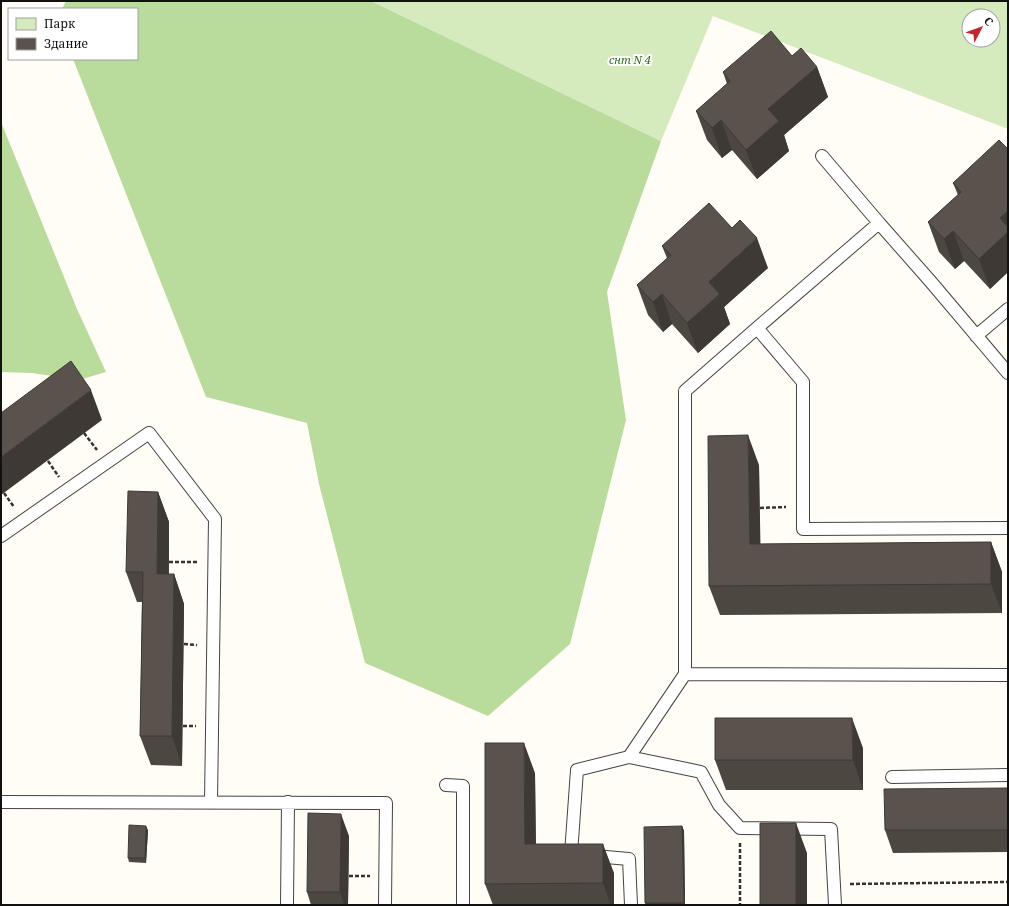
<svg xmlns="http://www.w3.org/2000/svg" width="1009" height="906" font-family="'Noto Serif',serif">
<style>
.green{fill:#d5ebbd;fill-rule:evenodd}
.forest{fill:#b9dc9c}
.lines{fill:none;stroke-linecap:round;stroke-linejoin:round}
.service-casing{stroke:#444;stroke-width:14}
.path{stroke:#333;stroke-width:2.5;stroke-dasharray:4 2;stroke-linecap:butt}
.service{stroke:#fff;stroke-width:12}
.wall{fill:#4d4742}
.shaded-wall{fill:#3f3936}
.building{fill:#5a524d;stroke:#3f3936}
.labels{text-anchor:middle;stroke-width:4;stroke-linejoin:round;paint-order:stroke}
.park-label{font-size:11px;font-style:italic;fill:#2f6b1f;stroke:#fff}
</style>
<rect width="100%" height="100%" fill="#fffdf5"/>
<path class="green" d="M 371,1 L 1008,1 L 1008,129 L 713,16 L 661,141 ZM 969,16 L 993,16 L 993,40 L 969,40 Z"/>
<path class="forest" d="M 66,1 L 371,1 L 661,141 L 607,292 L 626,420 L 570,644 L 488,716 L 365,663 L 319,484 L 307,423 L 206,397 L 73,59 L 137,59 L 137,9 L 62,9 Z
M 1,122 L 77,309 L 106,372 L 79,380 L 32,373 L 1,372 Z"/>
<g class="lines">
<defs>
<path id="service" d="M 822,156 L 879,223
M 757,328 L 879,223 L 931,282 L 1008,373
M 976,336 L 1008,309
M 1008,528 L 803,529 L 803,382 L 757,328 L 685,391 L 685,674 L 1008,675
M 1,536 L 149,433 L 215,519 L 211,802
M 629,757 L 685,674
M 892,777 L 1008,775
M 446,785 L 463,786 L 463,905
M 1,802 L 386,803 L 385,905
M 287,905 L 288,802
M 631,905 L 629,859 L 571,854 L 577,770 L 629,757 L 701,772 L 719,805 L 740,828 L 831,829 L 835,905"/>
</defs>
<use href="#service" class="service-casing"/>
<path class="path" d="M 84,433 L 97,450
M 48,461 L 59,477
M 4,493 L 14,507
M 760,508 L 786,507
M 169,562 L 198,562
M 184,644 L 197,645
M 183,726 L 196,726
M 740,843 L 740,905
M 349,876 L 370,876
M 850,884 L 1008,882"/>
<use href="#service" class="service"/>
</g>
<path class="wall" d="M 792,56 L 817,67 L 828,97 L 784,135 L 789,151 L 757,179 L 732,150 L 722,158 L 707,140 L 696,111 L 727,84 L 723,72 Z
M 1008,149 L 1008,272 L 990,289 L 964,261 L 955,269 L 939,252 L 928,222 L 958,195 L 953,183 Z
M 662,246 L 768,268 L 724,307 L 730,324 L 698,353 L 672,324 L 663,332 L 648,315 L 637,285 L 667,258 Z
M 759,465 L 760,544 L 991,542 L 1002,572 L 1002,613 L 720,615 L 709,586 Z
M 158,492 L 169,522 L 169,574 L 174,574 L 184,604 L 182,766 L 151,765 L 140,736 L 142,602 L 137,602 L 126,572 Z
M 863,748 L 863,790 L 726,790 L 715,760 Z
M 535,773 L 536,844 L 614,873 L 614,905 L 493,905 L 485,884 Z
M 1008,788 L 1008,852 L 893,853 L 885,830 Z
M 682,826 L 684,831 L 685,905 L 646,905 L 645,903 Z
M 148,830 L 146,863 L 129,862 L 128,858 Z
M 349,836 L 348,905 L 311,905 L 307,892 Z"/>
<path class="shaded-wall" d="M 817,67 L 828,97 L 784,135 L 789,151 L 757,179 L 746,150 L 768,109 Z
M 721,120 L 732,150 L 722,158 L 712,128 Z
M 1008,211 L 1008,272 L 990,289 L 979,259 L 1000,218 Z
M 953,231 L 964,261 L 955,269 L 944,239 Z
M 757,238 L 768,268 L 724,307 L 730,324 L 698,353 L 687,323 L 709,282 Z
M 662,294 L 672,324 L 663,332 L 653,302 Z
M 91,390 L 102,420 L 1,495 L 1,457 Z
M 748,435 L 759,465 L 761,574 L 750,544 Z
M 158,492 L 169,522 L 168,604 L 157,574 Z
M 991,542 L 1002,572 L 1002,613 L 991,584 Z
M 174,574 L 184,604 L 182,766 L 172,736 Z
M 852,718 L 863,748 L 863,790 L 853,760 Z
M 524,743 L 535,773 L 536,873 L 525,844 Z
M 341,814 L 349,836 L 348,905 L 344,905 L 340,892 Z
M 796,823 L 807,853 L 807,905 L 796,905 Z
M 146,826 L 148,830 L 146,863 L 145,858 Z
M 682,826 L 684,831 L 685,905 L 684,903 Z
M 603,844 L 614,873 L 614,905 L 611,905 L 603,883 Z"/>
<path class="building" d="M 771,31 L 792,56 L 801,48 L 817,67 L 768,109 L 779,121 L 746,150 L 721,120 L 712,128 L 696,111 L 730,81 L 723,72 Z
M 999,140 L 1008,149 L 1008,211 L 1000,218 L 1008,227 L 1008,232 L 979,259 L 953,231 L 944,239 L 928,222 L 961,192 L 953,183 Z
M 709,203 L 732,228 L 740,220 L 757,238 L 709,282 L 720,294 L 687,323 L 662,294 L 653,302 L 637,285 L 671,255 L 662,246 Z
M 71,361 L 91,390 L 1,457 L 1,413 Z
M 748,435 L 750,544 L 991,542 L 991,584 L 709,586 L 708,436 Z
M 128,491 L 158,492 L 157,574 L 174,574 L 172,736 L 140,736 L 143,572 L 126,572 Z
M 715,718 L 852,718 L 853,760 L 715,760 Z
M 485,743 L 524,743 L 525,844 L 603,844 L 603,883 L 485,884 Z
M 1008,788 L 1008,830 L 885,830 L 884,789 Z
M 308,813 L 341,814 L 340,892 L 307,892 Z
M 760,823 L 796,823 L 796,905 L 760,905 Z
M 129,825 L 146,826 L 145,858 L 128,858 Z
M 682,826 L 684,903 L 645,903 L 644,827 Z"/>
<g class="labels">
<g class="park-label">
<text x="630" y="64">снт N 4</text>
</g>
</g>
<rect width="1009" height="906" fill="none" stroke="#111111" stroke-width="4"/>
<rect x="8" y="8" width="130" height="52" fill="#ffffff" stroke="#a0a0a0"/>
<rect x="16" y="18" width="20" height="12" fill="#d5ebbd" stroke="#a0a0a0"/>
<text x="44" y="28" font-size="12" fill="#111111">Парк</text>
<rect x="16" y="38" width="20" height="12" fill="#5a524d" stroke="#a0a0a0"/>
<text x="44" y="48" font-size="12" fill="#111111">Здание</text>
<g transform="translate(981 28) rotate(49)"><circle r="19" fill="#ffffff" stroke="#a0a0a0"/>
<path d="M0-3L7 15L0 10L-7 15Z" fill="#c4262e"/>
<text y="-6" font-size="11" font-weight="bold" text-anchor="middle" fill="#111111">С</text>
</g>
</svg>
